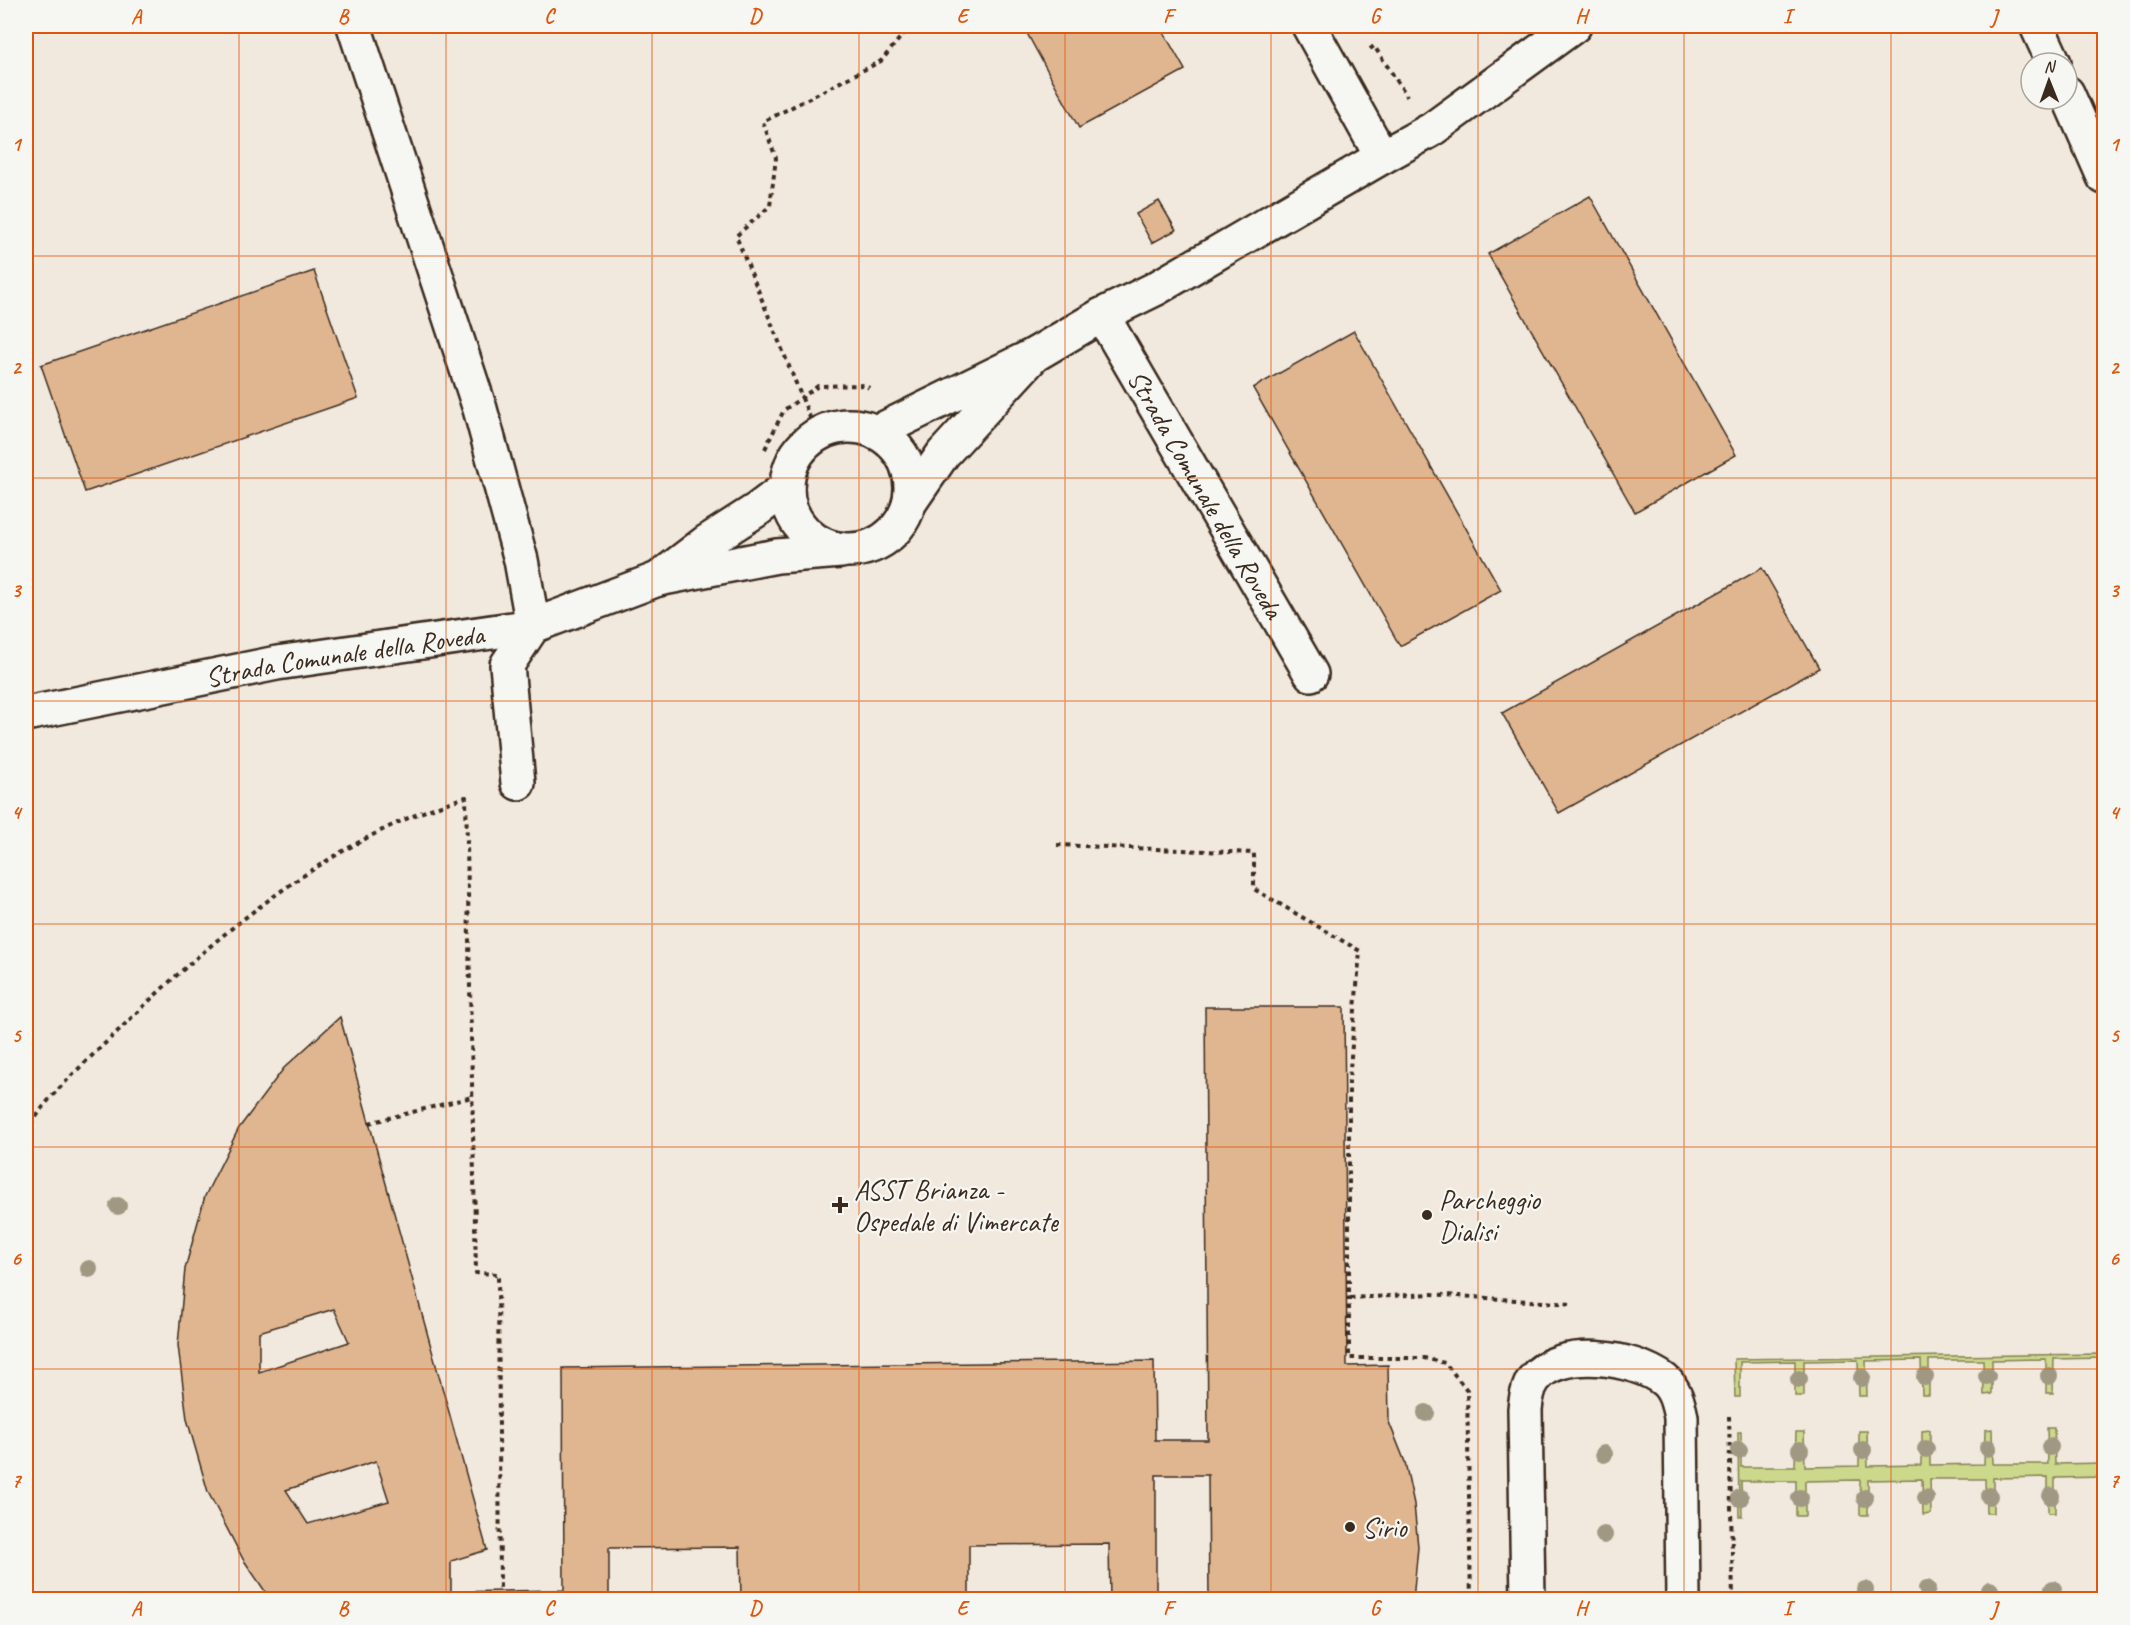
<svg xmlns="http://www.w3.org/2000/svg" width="2130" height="1625" font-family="Caveat,sans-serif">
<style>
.green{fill:#ccd88b;stroke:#848154;stroke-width:1.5}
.building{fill:#e0b690;stroke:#3b2a1e;stroke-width:1.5;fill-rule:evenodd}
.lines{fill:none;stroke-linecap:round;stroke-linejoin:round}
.minor-casing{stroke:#3b2a1e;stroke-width:38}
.path{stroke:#3b2a1e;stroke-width:4;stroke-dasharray:4.5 4.5;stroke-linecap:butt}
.minor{stroke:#f6f6f2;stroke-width:33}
.tree{fill:#a19883}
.grid{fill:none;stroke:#df570d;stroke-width:1.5;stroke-opacity:0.55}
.poi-dot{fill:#3b2a1e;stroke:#f6f6f2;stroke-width:2}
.labels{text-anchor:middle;stroke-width:4.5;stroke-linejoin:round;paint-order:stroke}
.street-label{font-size:28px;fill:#3b2a1e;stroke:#f6f6f2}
.poi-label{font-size:28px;fill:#3b2a1e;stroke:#f6f6f2;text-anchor:start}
.neatline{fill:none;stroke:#df570d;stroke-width:2}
.grid-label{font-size:20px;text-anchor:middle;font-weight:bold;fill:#df570d}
</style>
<rect width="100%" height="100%" fill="#f2e9de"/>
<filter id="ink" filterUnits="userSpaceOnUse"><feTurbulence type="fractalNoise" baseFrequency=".0167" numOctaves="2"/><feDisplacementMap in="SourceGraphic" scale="12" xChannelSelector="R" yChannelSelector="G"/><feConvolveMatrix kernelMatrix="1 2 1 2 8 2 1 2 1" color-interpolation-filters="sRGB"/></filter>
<g filter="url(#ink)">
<path class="green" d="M 2104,1354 L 2104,1358 L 2054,1359 L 2053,1393 L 2046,1393 L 2046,1359 L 1992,1360 L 1992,1394 L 1984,1395 L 1983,1360 L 1929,1360 L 1929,1395 L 1922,1395 L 1921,1360 L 1866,1361 L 1867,1396 L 1859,1396 L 1858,1360 L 1804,1361 L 1804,1396 L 1795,1396 L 1795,1361 L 1740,1362 L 1740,1397 L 1735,1397 L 1734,1359 Z
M 2047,1428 L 2054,1428 L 2055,1464 L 2104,1463 L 2104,1477 L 2055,1478 L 2055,1513 L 2048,1513 L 2048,1477 L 1993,1478 L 1993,1513 L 1986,1513 L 1985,1479 L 1930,1479 L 1931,1514 L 1923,1515 L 1922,1479 L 1868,1480 L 1868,1515 L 1860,1515 L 1860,1480 L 1805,1481 L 1805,1516 L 1796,1516 L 1796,1481 L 1741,1481 L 1742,1516 L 1739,1516 L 1738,1432 L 1741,1432 L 1741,1467 L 1795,1467 L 1796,1432 L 1804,1432 L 1805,1467 L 1859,1466 L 1859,1431 L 1867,1431 L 1868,1466 L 1922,1465 L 1922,1431 L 1930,1430 L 1930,1465 L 1984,1464 L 1985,1430 L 1992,1429 L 1993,1464 L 2048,1464 Z"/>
<path class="building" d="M 1023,26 L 1160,26 L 1185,70 L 1079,128 Z
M 1590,196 L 1736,455 L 1635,512 L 1488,254 Z
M 1159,201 L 1176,230 L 1152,243 L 1136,214 Z
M 314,271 L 358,398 L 85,492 L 41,365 Z
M 1354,331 L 1501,590 L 1400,646 L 1253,388 Z
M 1762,568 L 1819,668 L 1559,813 L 1502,713 Z
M 1205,1007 L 1344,1007 L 1347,1366 L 1388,1365 L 1389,1422 L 1405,1462 L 1414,1504 L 1418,1547 L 1413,1600 L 1209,1600 L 1208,1475 L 1156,1475 L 1156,1600 L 1110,1600 L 1109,1544 L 969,1545 L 969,1600 L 741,1600 L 740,1547 L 609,1548 L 609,1600 L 271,1600 L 243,1559 L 208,1492 L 187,1419 L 178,1345 L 185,1269 L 205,1196 L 239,1128 L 284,1068 L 340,1017 L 487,1550 L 451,1561 L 451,1592 L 564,1590 L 563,1368 L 1154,1361 L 1155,1440 L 1208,1440 ZM 334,1309 L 349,1342 L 259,1372 L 259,1332 ZM 376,1461 L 389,1501 L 308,1524 L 286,1490 Z"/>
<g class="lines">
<defs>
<g id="minor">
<path d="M 354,26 L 480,409 L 521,560 L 533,626 L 507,665 L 518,783"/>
<path d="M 1309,26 L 1382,157"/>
<path d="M 2037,26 L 2054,63"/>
<path d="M 2067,93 L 2104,177"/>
<path id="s1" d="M 1102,315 L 1311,674"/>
<path d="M 1034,355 L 1102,315 L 1155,289 L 1382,157 L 1431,130 L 1574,26"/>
<circle cx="849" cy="488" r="62"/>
<path d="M 877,432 L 1034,355 L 943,454 L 910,502"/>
<path d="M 787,487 L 758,509 L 705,543 L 658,579 L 777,556 L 841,551"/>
<path id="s2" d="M 26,714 L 277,663 L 533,626 L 658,579"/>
<path d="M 1528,1600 L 1525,1409 C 1526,1399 1528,1387 1534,1379 C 1559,1346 1635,1357 1664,1380 C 1675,1389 1678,1403 1681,1417 L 1683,1600"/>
</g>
</defs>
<use href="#minor" class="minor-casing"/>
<path class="path" d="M 1370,49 L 1374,46 L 1407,96
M 817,435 L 736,236 L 770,206 L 776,158 L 763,122 L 881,61 L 910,26
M 765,449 L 784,410 L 818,386 L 865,385 L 869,388
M 1057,845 L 1254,853 L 1254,889 L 1360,951 L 1349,1080 L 1349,1358 L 1424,1358 L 1445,1363 L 1467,1390 L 1471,1600
M 369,1123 L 472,1097
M 26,1132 C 34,1120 43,1106 53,1095 C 73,1073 96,1052 118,1031 C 215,935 334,836 466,797 L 476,1273 L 498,1274 L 500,1591
M 1350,1298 L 1431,1294 L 1571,1304
M 1729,1416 L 1733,1600"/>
<use href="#minor" class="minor"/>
</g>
<g class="tree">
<circle cx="118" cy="1206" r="9"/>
<circle cx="89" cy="1269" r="9"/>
<circle cx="1987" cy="1376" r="9"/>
<circle cx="2049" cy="1376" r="9"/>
<circle cx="1925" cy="1377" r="9"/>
<circle cx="1862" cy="1378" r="9"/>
<circle cx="1799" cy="1379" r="9"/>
<circle cx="1426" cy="1413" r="9"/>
<circle cx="2050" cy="1447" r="9"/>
<circle cx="1988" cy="1448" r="9"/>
<circle cx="1926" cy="1449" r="9"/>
<circle cx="1739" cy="1450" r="9"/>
<circle cx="1800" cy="1450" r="9"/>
<circle cx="1863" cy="1450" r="9"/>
<circle cx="1604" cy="1454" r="9"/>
<circle cx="1989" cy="1496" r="9"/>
<circle cx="2051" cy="1496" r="9"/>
<circle cx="1740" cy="1498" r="9"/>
<circle cx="1800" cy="1498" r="9"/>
<circle cx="1865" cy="1498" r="9"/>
<circle cx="1926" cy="1498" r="9"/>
<circle cx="1604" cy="1535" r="9"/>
<circle cx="1927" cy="1589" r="9"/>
<circle cx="2053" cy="1589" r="9"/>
<circle cx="1865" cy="1590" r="9"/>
<circle cx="1990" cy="1590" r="9"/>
</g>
</g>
<path class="grid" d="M 239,26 L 239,1600M 446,26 L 446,1600M 652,26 L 652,1600M 859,26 L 859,1600M 1065,26 L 1065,1600M 1271,26 L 1271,1600M 1478,26 L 1478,1600M 1684,26 L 1684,1600M 1891,26 L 1891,1600M 26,256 L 2104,256M 26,478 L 2104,478M 26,701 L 2104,701M 26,924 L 2104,924M 26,1147 L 2104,1147M 26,1369 L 2104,1369"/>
<g class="poi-dot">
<path d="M837 1196h6v6h6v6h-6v6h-6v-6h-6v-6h6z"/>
<circle cx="1427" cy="1215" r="6"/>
<circle cx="1350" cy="1527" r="6"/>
</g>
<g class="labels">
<g class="street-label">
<text dy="10" stroke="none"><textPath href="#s1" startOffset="207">Strada Comunale della Roveda</textPath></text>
<text dy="10" stroke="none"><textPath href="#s2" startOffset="324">Strada Comunale della Roveda</textPath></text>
</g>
<g class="poi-label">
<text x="854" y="1199">ASST Brianza -<tspan x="854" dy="32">Ospedale di Vimercate</tspan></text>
<text x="1439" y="1209">Parcheggio<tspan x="1439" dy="32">Dialisi</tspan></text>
<text x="1362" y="1537">Sirio</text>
</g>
</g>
<rect width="2130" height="1625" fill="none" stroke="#f6f6f2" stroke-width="66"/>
<g transform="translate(2049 81) rotate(359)"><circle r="28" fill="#f6f6f2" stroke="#aba49d" stroke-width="1.5"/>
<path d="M0-4.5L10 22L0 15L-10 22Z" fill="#3b2a1e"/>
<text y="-9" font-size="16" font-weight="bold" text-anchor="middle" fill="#3b2a1e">N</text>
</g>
<rect x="33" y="33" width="2064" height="1559" class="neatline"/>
<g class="grid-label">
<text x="136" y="23">A</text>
<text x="343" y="23">B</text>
<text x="549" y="23">C</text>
<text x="755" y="23">D</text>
<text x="962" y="23">E</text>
<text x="1168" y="23">F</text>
<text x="1375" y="23">G</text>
<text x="1581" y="23">H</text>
<text x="1787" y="23">I</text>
<text x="1994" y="23">J</text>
<text x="16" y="151">1</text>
<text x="2114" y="151">1</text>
<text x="16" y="374">2</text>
<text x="2114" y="374">2</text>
<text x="16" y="597">3</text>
<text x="2114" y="597">3</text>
<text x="16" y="819">4</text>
<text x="2114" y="819">4</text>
<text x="16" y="1042">5</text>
<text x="2114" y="1042">5</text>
<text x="16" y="1265">6</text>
<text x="2114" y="1265">6</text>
<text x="16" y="1487">7</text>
<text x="2114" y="1487">7</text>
<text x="136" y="1615">A</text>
<text x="343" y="1615">B</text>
<text x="549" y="1615">C</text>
<text x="755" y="1615">D</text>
<text x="962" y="1615">E</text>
<text x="1168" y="1615">F</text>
<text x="1375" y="1615">G</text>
<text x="1581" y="1615">H</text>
<text x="1787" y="1615">I</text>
<text x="1994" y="1615">J</text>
</g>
</svg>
